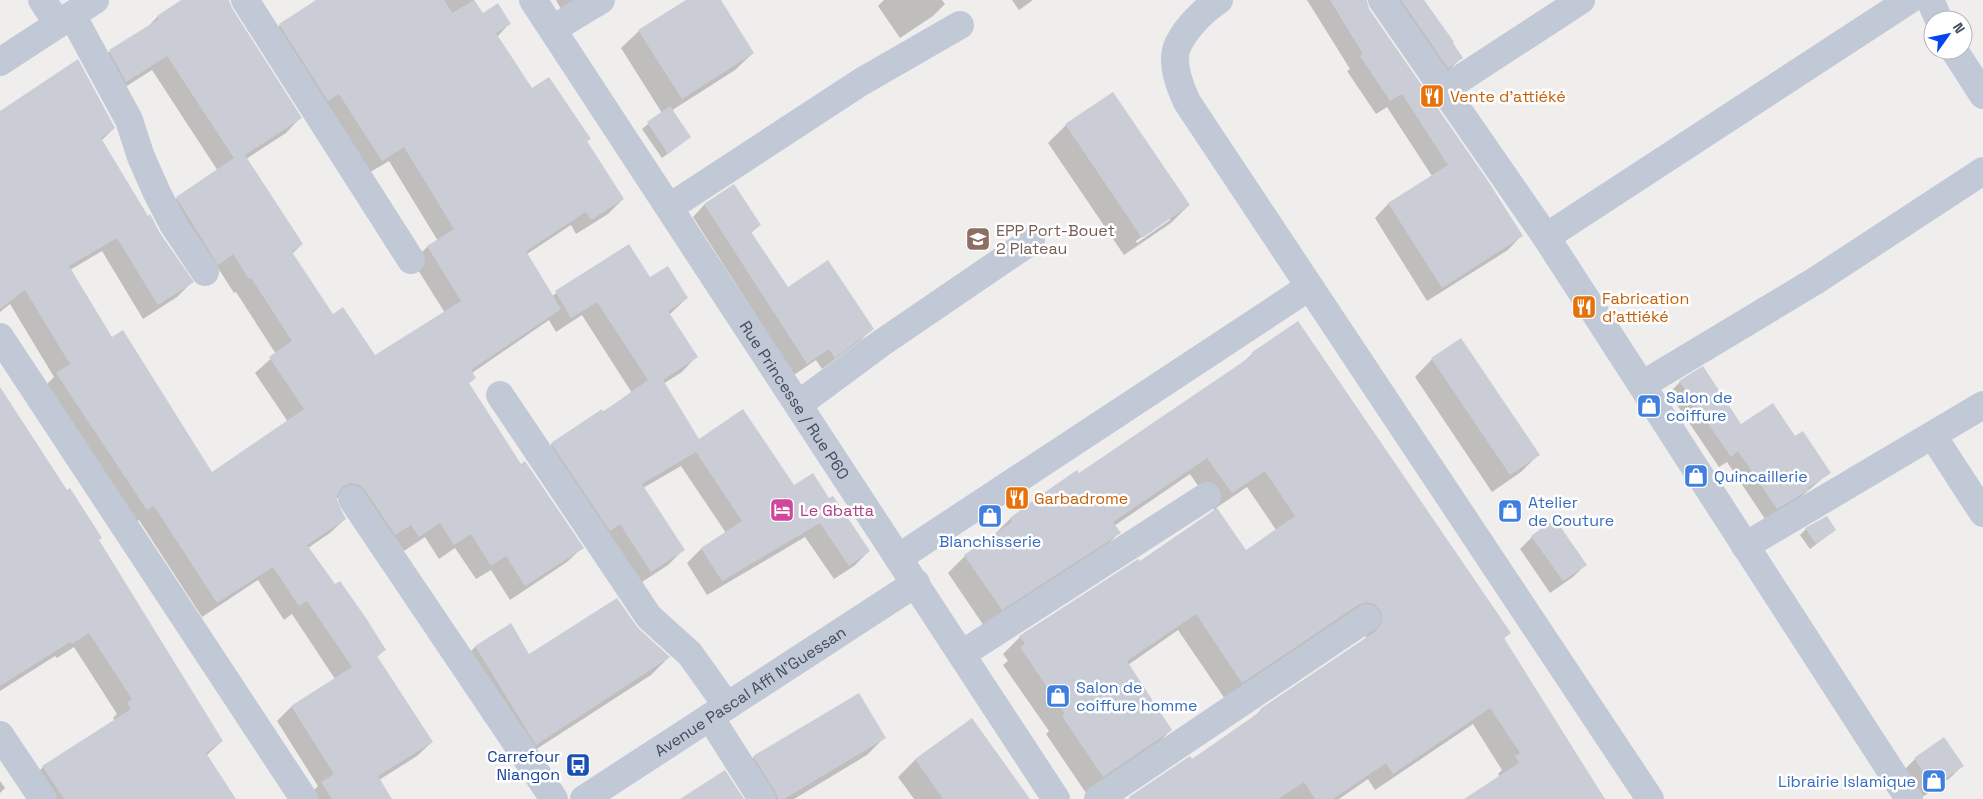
<svg xmlns="http://www.w3.org/2000/svg" width="1983" height="799" font-family="'Space Grotesk',sans-serif">
<style>
.shadow{fill:#0003;fill-rule:evenodd}
.building{fill:#cbcdd6}
.lines{fill:none;stroke-linecap:round;stroke-linejoin:round}
.minor{stroke:#c1c9d6;stroke-width:28}
.labels{text-anchor:middle;stroke-width:5;stroke-linejoin:round;paint-order:stroke}
.food-label{font-size:16px;fill:#c56008;stroke:#fff;text-anchor:start}
.education-label{font-size:16px;fill:#785e54;stroke:#fff;text-anchor:start}
.shop-label{font-size:16px;fill:#366cbe;stroke:#fff;text-anchor:start}
.street-label{font-size:16px;fill:#434c5c;stroke:#fff}
.hotel-label{font-size:16px;fill:#b23c85;stroke:#fff;text-anchor:start}
.transit-label{font-size:16px;fill:#164399;stroke:#fff;text-anchor:end}
</style>
<rect width="100%" height="100%" fill="#f0eded"/>
<path class="shadow" d="M 183,0 L 228,0 L 231,9 L 300,118 L 286,133 L 246,159 L 302,244 L 292,254 L 332,316 L 375,357 L 445,313 L 413,262 L 427,247 L 438,241 L 389,161 L 367,174 L 265,40 L 280,25 L 318,0 L 474,0 L 483,14 L 509,24 L 497,37 L 532,90 L 589,139 L 586,142 L 623,199 L 608,214 L 576,234 L 571,225 L 527,254 L 552,296 L 629,246 L 650,278 L 687,298 L 669,315 L 696,357 L 682,372 L 663,384 L 698,441 L 793,487 L 829,500 L 869,551 L 854,566 L 834,579 L 805,537 L 707,595 L 687,563 L 701,549 L 726,533 L 681,466 L 643,488 L 683,550 L 668,565 L 636,586 L 538,459 L 552,444 L 632,393 L 582,315 L 556,332 L 549,320 L 472,373 L 475,378 L 468,384 L 521,465 L 582,548 L 567,562 L 510,600 L 491,570 L 476,579 L 455,548 L 439,559 L 425,537 L 404,551 L 396,539 L 380,549 L 343,499 L 336,498 L 345,519 L 330,533 L 308,548 L 384,650 L 376,658 L 432,742 L 417,756 L 379,780 L 390,799 L 308,799 L 307,797 L 318,786 L 277,721 L 291,707 L 335,679 L 292,614 L 284,620 L 258,580 L 202,617 L 139,520 L 132,524 L 42,389 L 54,377 L 10,304 L 0,312 L 0,113 L 114,128 L 101,141 L 147,218 L 192,282 L 177,297 L 143,319 L 102,251 L 70,270 L 112,339 L 211,473 L 288,422 L 255,373 L 276,354 L 236,292 L 234,293 L 218,268 L 163,212 L 177,198 L 218,171 L 152,70 L 111,96 L 95,66 L 110,51 L 146,29 L 157,17 Z
M 556,0 L 579,0 L 561,9 Z
M 688,0 L 720,0 L 753,53 L 735,70 L 671,111 L 690,137 L 662,158 L 642,129 L 662,113 L 621,48 L 639,31 Z
M 884,0 L 942,0 L 945,4 L 933,16 L 900,38 L 878,6 Z
M 1012,0 L 1033,0 L 1019,10 Z
M 1307,0 L 1366,0 L 1368,9 L 1521,236 L 1508,250 L 1427,301 L 1375,218 L 1388,204 L 1432,176 L 1387,107 L 1376,114 L 1347,71 L 1350,69 Z
M 1375,0 L 1422,0 L 1461,58 L 1447,72 Z
M 1113,93 L 1189,205 L 1171,223 L 1124,255 L 1048,143 L 1066,125 ZM 1170,217 L 1170,220 L 1137,243 L 1136,241 Z
M 705,204 L 760,225 L 751,233 L 787,289 L 872,329 L 860,341 L 822,369 L 816,360 L 794,375 L 693,217 Z
M 1252,354 L 1510,633 L 1503,639 L 1604,799 L 1466,799 L 1500,777 L 1498,774 L 1502,770 L 1473,724 L 1375,790 L 1368,779 L 1339,799 L 1129,799 L 1191,760 L 1250,720 L 1261,710 L 1365,640 L 1366,635 L 1225,699 L 1178,630 L 1128,665 L 1171,730 L 1154,747 L 1086,793 L 1046,734 L 1049,731 L 1003,665 L 1008,661 L 1003,654 L 1020,637 L 1140,563 L 1215,511 L 1190,474 L 1114,526 L 1119,533 L 1102,550 L 984,626 L 948,573 L 965,556 L 993,536 L 1010,519 L 1035,500 L 1079,475 L 1241,364 ZM 1247,487 L 1276,530 L 1245,552 L 1216,508 Z
M 1432,359 L 1539,454 L 1521,472 L 1492,492 L 1415,377 Z
M 1680,382 L 1741,426 L 1795,438 L 1830,472 L 1796,501 L 1765,519 L 1727,462 L 1719,467 L 1669,393 Z
M 0,388 L 222,741 L 206,756 L 234,799 L 40,799 L 28,782 L 43,767 L 115,721 L 113,718 L 117,714 L 74,647 L 57,658 L 55,656 L 0,691 Z
M 1555,521 L 1585,565 L 1573,577 L 1550,593 L 1520,549 L 1532,537 Z
M 1806,529 L 1835,530 L 1810,549 L 1800,535 Z
M 510,625 L 529,655 L 637,629 L 669,657 L 651,675 L 518,761 L 458,664 L 475,647 Z
M 972,719 L 1021,799 L 914,799 L 898,777 L 915,760 Z
M 884,738 L 867,755 L 794,799 L 752,799 L 736,774 L 754,757 Z
M 1915,759 L 1962,766 L 1950,778 L 1921,798 L 1903,771 Z
M 0,781 L 5,788 L 0,793 Z"/>
<path class="building" d="M 181,0 L 229,0 L 232,8 L 302,118 L 245,155 L 303,244 L 292,252 L 333,314 L 343,307 L 375,355 L 461,301 L 427,246 L 454,229 L 404,147 L 382,161 L 339,94 L 328,101 L 279,24 L 316,0 L 444,0 L 452,13 L 474,0 L 483,13 L 498,3 L 511,24 L 496,33 L 532,88 L 549,77 L 591,139 L 587,141 L 624,199 L 591,220 L 586,212 L 526,251 L 561,309 L 471,370 L 476,378 L 469,383 L 521,464 L 525,461 L 584,548 L 525,586 L 506,556 L 491,566 L 471,534 L 454,545 L 440,523 L 419,537 L 411,525 L 395,535 L 365,490 L 359,485 L 351,483 L 343,486 L 338,493 L 336,500 L 346,519 L 307,545 L 335,584 L 340,581 L 366,618 L 386,650 L 377,656 L 433,742 L 378,776 L 392,799 L 332,799 L 321,782 L 334,774 L 291,706 L 352,667 L 307,601 L 299,606 L 273,567 L 217,603 L 154,506 L 147,510 L 56,373 L 70,364 L 25,290 L 0,309 L 0,111 L 78,59 L 115,128 L 101,138 L 148,216 L 150,214 L 160,233 L 194,282 L 158,305 L 117,238 L 69,266 L 112,337 L 123,330 L 212,472 L 304,409 L 269,357 L 292,341 L 251,278 L 249,279 L 233,254 L 218,265 L 176,197 L 234,158 L 167,56 L 126,82 L 109,50 L 159,19 L 157,16 Z
M 686,0 L 721,0 L 754,53 L 682,99 L 638,30 Z
M 1330,0 L 1367,0 L 1369,9 L 1488,181 L 1523,236 L 1442,288 L 1388,203 L 1448,165 L 1402,94 L 1390,101 L 1360,56 L 1363,54 Z
M 1401,0 L 1424,0 L 1454,42 L 1453,43 L 1463,58 L 1448,68 Z
M 1113,92 L 1190,205 L 1142,238 L 1065,124 Z
M 670,106 L 691,137 L 668,154 L 647,122 Z
M 734,184 L 761,225 L 751,232 L 788,287 L 828,260 L 874,329 L 835,358 L 829,349 L 807,364 L 704,204 Z
M 629,244 L 650,277 L 668,266 L 688,298 L 668,311 L 698,357 L 663,380 L 699,439 L 743,409 L 794,485 L 813,473 L 829,498 L 833,496 L 870,551 L 849,566 L 820,523 L 722,581 L 701,548 L 742,521 L 696,452 L 642,484 L 685,550 L 651,572 L 620,524 L 610,531 L 551,443 L 602,409 L 603,412 L 648,380 L 597,302 L 571,318 L 555,291 Z
M 1298,321 L 1511,633 L 1504,638 L 1605,799 L 1464,799 L 1519,763 L 1515,756 L 1520,753 L 1490,708 L 1393,774 L 1386,763 L 1333,799 L 1315,799 L 1304,782 L 1278,799 L 1130,799 L 1129,797 L 1190,756 L 1192,759 L 1261,711 L 1260,709 L 1376,631 L 1381,624 L 1382,616 L 1380,610 L 1374,604 L 1366,602 L 1358,605 L 1242,683 L 1196,614 L 1127,661 L 1172,730 L 1103,777 L 1062,716 L 1065,714 L 1020,647 L 1025,643 L 1019,636 L 1138,559 L 1140,561 L 1217,508 L 1246,550 L 1295,516 L 1265,471 L 1232,493 L 1207,458 L 1113,522 L 1121,533 L 1002,610 L 964,555 L 1012,522 L 1010,518 L 1035,499 L 1077,470 L 1079,473 L 1253,355 L 1251,353 Z
M 1461,338 L 1540,455 L 1510,475 L 1431,358 Z
M 1703,366 L 1741,424 L 1773,403 L 1795,436 L 1803,431 L 1831,473 L 1808,488 L 1809,490 L 1777,509 L 1738,451 L 1731,457 L 1679,381 Z
M 0,387 L 67,490 L 70,488 L 102,538 L 99,540 L 223,741 L 206,753 L 236,799 L 64,799 L 42,766 L 131,709 L 127,703 L 132,699 L 89,633 L 72,644 L 70,642 L 0,686 Z
M 1827,516 L 1836,530 L 1816,544 L 1805,528 Z
M 1555,519 L 1587,565 L 1563,581 L 1531,536 Z
M 617,598 L 638,628 L 670,657 L 536,745 L 475,646 L 511,623 L 529,654 Z
M 859,693 L 886,738 L 784,799 L 778,799 L 775,791 L 753,756 Z
M 972,718 L 1030,799 L 943,799 L 915,759 Z
M 1944,737 L 1964,766 L 1933,787 L 1914,758 Z
M 725,770 L 744,799 L 680,799 Z"/>
<g class="lines">
<g class="minor">
<path d="M 42,0 L 58,24"/>
<path d="M 245,0 L 411,260"/>
<path id="s1" d="M 533,0 L 1056,799"/>
<path d="M 1219,0 C 1203,11 1182,31 1176,50 C 1172,67 1180,87 1187,102 L 1650,799"/>
<path d="M 1382,0 L 1546,237 L 1909,799"/>
<path d="M 1930,0 L 1939,20"/>
<path d="M 72,15 L 129,120 L 141,157 L 157,193 L 173,224 L 205,272"/>
<path d="M 553,29 L 601,0"/>
<path d="M 1954,50 L 1983,95"/>
<path d="M 0,62 L 95,0"/>
<path d="M 1443,90 L 1581,0"/>
<path d="M 670,207 L 861,82 L 960,25"/>
<path d="M 1546,237 L 1909,0"/>
<path d="M 0,337 L 304,799"/>
<path d="M 1642,385 L 1815,281 L 1983,171"/>
<path d="M 500,395 L 649,617 L 690,654 L 727,706"/>
<path d="M 799,404 L 880,344 L 1031,241"/>
<path d="M 1933,436 L 1983,513"/>
<path d="M 352,499 L 554,799"/>
<path d="M 1745,546 L 1983,405"/>
<path d="M 898,558 L 1309,287"/>
<path d="M 962,654 L 1207,496"/>
<path d="M 710,717 L 762,799"/>
<path d="M 0,735 L 43,799"/>
<path id="s2" d="M 584,799 L 916,583"/>
<path d="M 1098,799 L 1367,618"/>
</g>
</g>
<defs>
<symbol id="restaurant-square" viewBox="-11 -11 22 22"><rect x="-9" y="-9" width="18" height="18" rx="4" fill="#e8710a" stroke="#fff"/><path d="M-5-6h1v4h1v-4h1v4h1v-4h1v5L-1.5 .5V6h-2V.5L-5-1ZM5-6V6H3V1.5H1.5Q1.5-4 5-6Z" fill="#fff"/></symbol>
<symbol id="school-square" viewBox="-11 -11 22 22"><rect x="-9" y="-9" width="18" height="18" rx="4" fill="#8d6e63" stroke="#fff"/><path d="M0-5L7-2L0 1L-7-2ZM-4 1L0 2.5L4 1V4Q0 6-4 4Z" fill="#fff"/></symbol>
<symbol id="shop-square" viewBox="-11 -11 22 22"><rect x="-9" y="-9" width="18" height="18" rx="4" fill="#3f7fe0" stroke="#fff"/><path d="M-5-2.5h2.3a2.7 3.5 0 0 1 5.4 0H5L5.5 6h-11ZM-1.5-2.5h3a1.5 2.3 0 0 0-3 0Z" fill="#fff"/></symbol>
<symbol id="hotel-square" viewBox="-11 -11 22 22"><rect x="-9" y="-9" width="18" height="18" rx="4" fill="#d1479c" stroke="#fff"/><path d="M-6-4.5h1.5V1H6V5H4.5V3h-9V5H-6ZM-4 0a1.8 1.8 0 1 1 3.6 0ZM.5 0V-2.5h3Q6-2.5 6 0Z" fill="#fff"/></symbol>
<symbol id="bus-square" viewBox="-11 -11 22 22"><rect x="-9" y="-9" width="18" height="18" rx="4" fill="#1a4fb4" stroke="#fff"/><path d="M-5-6H5V4H4V6H2V4H-2V6H-4V4H-5ZM-3.5-4V0h7V-4ZM-3.5 1.2v1.5H-2V1.2ZM2 1.2v1.5H3.5V1.2Z" fill="#fff"/></symbol>
</defs>
<g fill-rule="evenodd">
<use href="#restaurant-square" x="1418" y="82" width="28" height="28"/>
<use href="#school-square" x="964" y="225" width="28" height="28"/>
<use href="#restaurant-square" x="1570" y="293" width="28" height="28"/>
<use href="#shop-square" x="1635" y="392" width="28" height="28"/>
<use href="#shop-square" x="1682" y="462" width="28" height="28"/>
<use href="#restaurant-square" x="1003" y="484" width="28" height="28"/>
<use href="#hotel-square" x="768" y="496" width="28" height="28"/>
<use href="#shop-square" x="1496" y="497" width="28" height="28"/>
<use href="#shop-square" x="976" y="502" width="28" height="28"/>
<use href="#shop-square" x="1044" y="682" width="28" height="28"/>
<use href="#bus-square" x="564" y="751" width="28" height="28"/>
<use href="#shop-square" x="1920" y="767" width="28" height="28"/>
</g>
<g class="labels">
<g class="food-label">
<text x="1450" y="102">Vente d'attiéké</text>
<text x="1602" y="304">Fabrication<tspan x="1602" dy="18">d'attiéké</tspan></text>
<text x="1034" y="504">Garbadrome</text>
</g>
<g class="education-label">
<text x="996" y="236">EPP Port-Bouet<tspan x="996" dy="18">2 Plateau</tspan></text>
</g>
<g class="shop-label">
<text x="1666" y="403">Salon de<tspan x="1666" dy="18">coiffure</tspan></text>
<text x="1714" y="482">Quincaillerie</text>
<text x="1528" y="508">Atelier<tspan x="1528" dy="18">de Couture</tspan></text>
<text x="990" y="547" text-anchor="middle">Blanchisserie</text>
<text x="1076" y="693">Salon de<tspan x="1076" dy="18">coiffure homme</tspan></text>
<text x="1916" y="787" text-anchor="end">Librairie Islamique</text>
</g>
<g class="street-label">
<text dy="6" stroke="none"><textPath href="#s1" startOffset="478">Rue Princesse / Rue P60</textPath></text>
<text dy="6" stroke="none"><textPath href="#s2" startOffset="198">Avenue Pascal Affi N'Guessan</textPath></text>
</g>
<g class="hotel-label">
<text x="800" y="516">Le Gbatta</text>
</g>
<g class="transit-label">
<text x="560" y="762">Carrefour<tspan x="560" dy="18">Niangon</tspan></text>
</g>
</g>
<g transform="translate(1948 35) rotate(57)"><circle r="24" fill="#ffffff" stroke="#b4b7be"/>
<path d="M0-4L9 19L0 12L-9 19Z" fill="#0542f1"/>
<text y="-8" font-size="14" font-weight="bold" text-anchor="middle" fill="#434c5c">N</text>
</g>
</svg>
